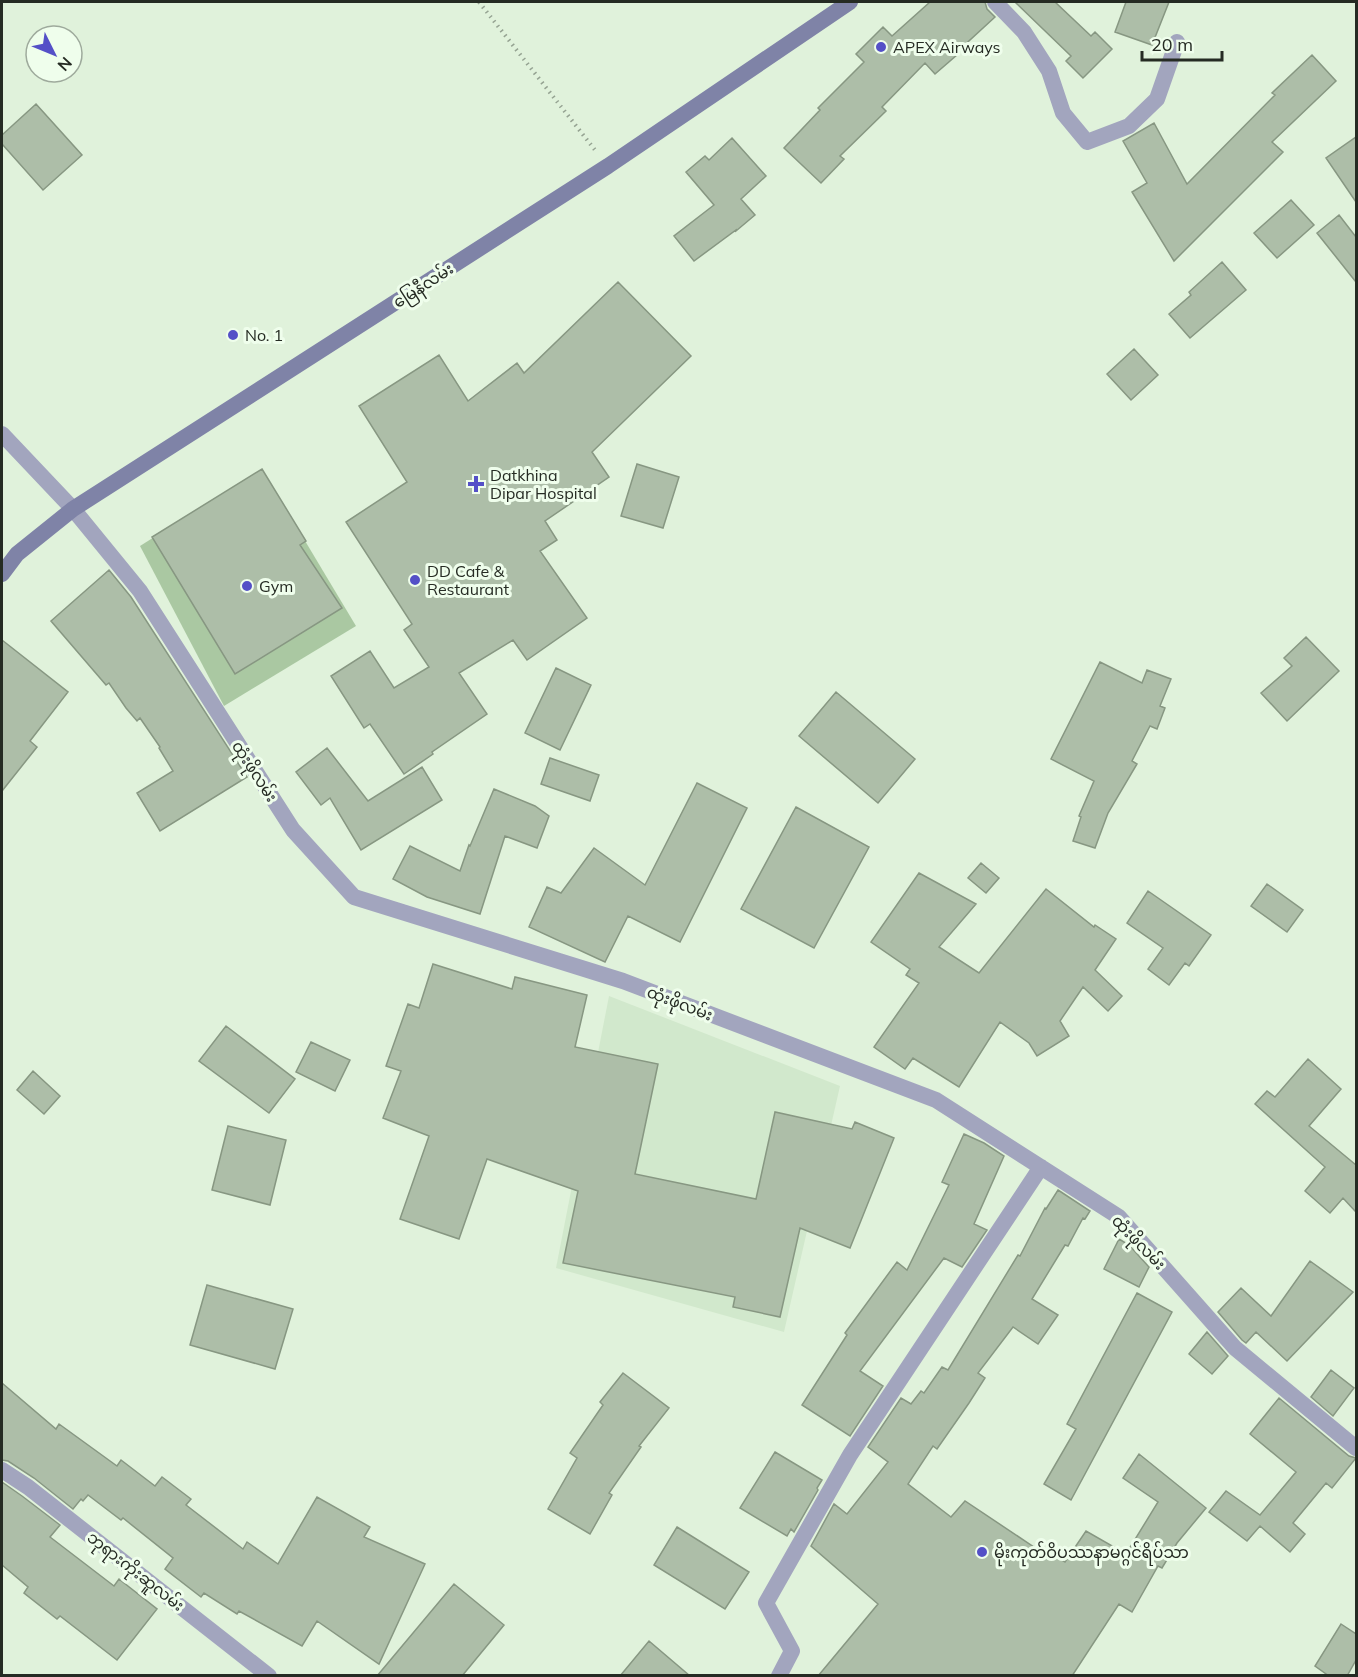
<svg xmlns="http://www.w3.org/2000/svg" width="1358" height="1677" font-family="Mulish,'Noto Sans Myanmar',sans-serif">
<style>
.built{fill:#d1e8cc}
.green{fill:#aac8a2}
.building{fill:#adbea8;stroke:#879782;stroke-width:1.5}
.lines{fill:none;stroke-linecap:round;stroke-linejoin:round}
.path{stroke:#95a392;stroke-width:4;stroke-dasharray:1.5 4.5;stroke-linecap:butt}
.service{stroke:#a2a5be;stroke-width:16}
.minor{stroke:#a2a5be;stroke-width:16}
.secondary{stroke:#7f83a7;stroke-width:16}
.poi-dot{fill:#5450c7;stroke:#effeec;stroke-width:2}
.labels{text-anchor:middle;stroke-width:6;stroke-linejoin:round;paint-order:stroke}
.poi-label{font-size:16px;fill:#252b23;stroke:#effeec;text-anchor:start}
.street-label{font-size:16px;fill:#252b23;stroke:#effeec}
</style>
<rect width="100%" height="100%" fill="#e0f2db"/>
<path class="built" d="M 609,996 L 840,1086 L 784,1332 L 556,1268 Z"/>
<path class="green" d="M 262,469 L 356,626 L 224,706 L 140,546 Z"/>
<path class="building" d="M 930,2 L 985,2 L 987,9 L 995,17 L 957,52 L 958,54 L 935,74 L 925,63 L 882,107 L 886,111 L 840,156 L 844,159 L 821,183 L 784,148 L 820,110 L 818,108 L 864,62 L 856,54 L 883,27 L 892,36 Z
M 1015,2 L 1055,2 L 1091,36 L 1095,32 L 1112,49 L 1083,78 L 1066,61 L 1071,56 Z
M 1126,2 L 1169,2 L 1152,45 L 1115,32 Z
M 1312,55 L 1336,81 L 1272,142 L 1283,152 L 1174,261 L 1132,192 L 1147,183 L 1123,141 L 1154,123 L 1187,184 L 1275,95 L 1272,93 Z
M 36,104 L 82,155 L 43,190 L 2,144 L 2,135 Z
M 1356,137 L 1356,202 L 1326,158 Z
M 732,138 L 766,176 L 741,199 L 755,215 L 736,231 L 736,230 L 694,261 L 674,236 L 714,205 L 686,172 L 705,156 L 709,160 Z
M 1291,200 L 1314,225 L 1277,258 L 1254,233 Z
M 1339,215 L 1356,237 L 1356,282 L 1317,233 Z
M 1222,262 L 1246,290 L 1190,338 L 1169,314 L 1191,295 L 1189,292 Z
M 618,282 L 691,356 L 592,452 L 609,477 L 545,521 L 557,540 L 540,551 L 587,618 L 527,660 L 513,640 L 459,673 L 487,714 L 432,752 L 433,754 L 404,774 L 370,724 L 364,728 L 331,676 L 370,651 L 394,688 L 429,667 L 404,630 L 412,624 L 346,522 L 407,482 L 359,406 L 439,355 L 468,401 L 517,363 L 524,373 Z
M 1134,349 L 1158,375 L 1131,400 L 1107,374 Z
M 637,464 L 679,477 L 663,528 L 621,516 Z
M 262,469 L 306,541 L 300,545 L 342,608 L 235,674 L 152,537 Z
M 109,570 L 131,597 L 247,777 L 160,831 L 137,793 L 173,771 L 159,748 L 160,747 L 140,718 L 137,721 L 126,708 L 109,683 L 106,685 L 51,621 Z
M 1306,637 L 1339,671 L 1287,721 L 1261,693 L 1292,666 L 1284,658 Z
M 2,640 L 68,692 L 30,741 L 37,747 L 2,791 Z
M 1100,662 L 1142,683 L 1147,670 L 1171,679 L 1160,706 L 1165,708 L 1157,729 L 1150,726 L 1132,761 L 1137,764 L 1108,813 L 1095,848 L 1073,841 L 1081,817 L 1079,816 L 1094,781 L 1051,759 Z
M 556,668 L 591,685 L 560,750 L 525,733 Z
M 836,692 L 915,759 L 878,803 L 799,736 Z
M 327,748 L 368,801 L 422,767 L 442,800 L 361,850 L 330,798 L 321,805 L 296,772 Z
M 550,758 L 599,775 L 590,801 L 541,784 Z
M 697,783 L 747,808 L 680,942 L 628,916 L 605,962 L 529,927 L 547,887 L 561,893 L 594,848 L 645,885 Z
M 494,789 L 535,806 L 549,816 L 537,848 L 505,836 L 480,914 L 427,897 L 393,879 L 410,846 L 460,871 L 469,845 L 470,846 Z
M 796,807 L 869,847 L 814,948 L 741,909 Z
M 981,863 L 999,878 L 986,893 L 968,878 Z
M 919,873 L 976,904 L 939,947 L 979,973 L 1046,889 L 1094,927 L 1095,925 L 1116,939 L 1095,970 L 1122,996 L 1108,1011 L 1083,987 L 1060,1021 L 1069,1036 L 1037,1056 L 1029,1043 L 1000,1022 L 959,1087 L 913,1058 L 905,1069 L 874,1047 L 919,983 L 906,975 L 910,969 L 871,942 Z
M 1267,884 L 1303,910 L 1287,932 L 1251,906 Z
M 1148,891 L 1211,935 L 1189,966 L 1185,963 L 1169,985 L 1148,969 L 1163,948 L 1127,923 Z
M 433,964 L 512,989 L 515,977 L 587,995 L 575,1047 L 658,1064 L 635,1174 L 756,1199 L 775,1112 L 852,1129 L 855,1122 L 894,1138 L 850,1248 L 800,1228 L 780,1317 L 733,1307 L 735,1297 L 563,1263 L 578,1191 L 487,1159 L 459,1239 L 400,1219 L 429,1136 L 383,1118 L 401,1071 L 386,1066 L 408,1004 L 419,1008 Z
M 226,1026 L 295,1079 L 269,1113 L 199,1061 Z
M 311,1042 L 350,1060 L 335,1091 L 296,1072 Z
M 1308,1059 L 1341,1089 L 1309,1126 L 1356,1165 L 1356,1212 L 1343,1198 L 1330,1213 L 1305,1191 L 1325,1167 L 1255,1104 L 1267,1091 L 1275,1097 Z
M 33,1071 L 60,1096 L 44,1114 L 17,1090 Z
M 228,1126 L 286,1140 L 270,1205 L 212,1190 Z
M 964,1134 L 984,1143 L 1004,1156 L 974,1224 L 987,1230 L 962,1267 L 944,1258 L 860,1371 L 883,1386 L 850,1436 L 802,1405 L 847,1335 L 845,1333 L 897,1262 L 907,1270 L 949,1185 L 942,1182 Z
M 1058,1190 L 1090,1211 L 1085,1219 L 1083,1218 L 1068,1246 L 1065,1245 L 1032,1299 L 1058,1315 L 1038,1344 L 1013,1327 L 978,1373 L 985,1378 L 969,1403 L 937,1449 L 933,1446 L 908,1484 L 951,1517 L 965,1501 L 1037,1549 L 1039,1546 L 1065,1562 L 1086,1531 L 1126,1554 L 1158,1502 L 1123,1478 L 1139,1454 L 1206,1508 L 1177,1543 L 1162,1568 L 1158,1566 L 1132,1612 L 1119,1604 L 1072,1676 L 818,1676 L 878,1604 L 811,1546 L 834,1504 L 847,1514 L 888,1462 L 868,1447 L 901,1398 L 911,1404 L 921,1391 L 924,1393 L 942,1367 L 948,1370 L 1018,1255 L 1020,1256 L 1045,1208 L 1046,1209 Z
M 1119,1239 L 1129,1245 L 1149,1267 L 1139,1287 L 1104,1269 Z
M 1310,1261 L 1353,1292 L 1287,1361 L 1256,1332 L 1246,1343 L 1242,1340 L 1218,1312 L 1241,1288 L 1271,1316 Z
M 207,1285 L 293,1309 L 275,1369 L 190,1345 Z
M 1137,1293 L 1172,1312 L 1071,1500 L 1044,1484 L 1076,1429 L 1067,1424 Z
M 1207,1332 L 1228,1356 L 1212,1374 L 1189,1354 Z
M 1331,1370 L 1354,1388 L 1333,1416 L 1311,1397 Z
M 623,1373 L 669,1408 L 639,1446 L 641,1447 L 609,1493 L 612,1495 L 590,1534 L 548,1509 L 577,1458 L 570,1453 L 603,1405 L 600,1402 Z
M 2,1383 L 56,1429 L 59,1424 L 117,1466 L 121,1460 L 155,1486 L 162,1477 L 191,1499 L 186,1505 L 243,1549 L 247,1542 L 278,1564 L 317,1497 L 370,1527 L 364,1537 L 425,1564 L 379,1664 L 317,1621 L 302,1646 L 239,1611 L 237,1614 L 204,1593 L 201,1597 L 165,1569 L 173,1558 L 123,1518 L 121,1520 L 88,1495 L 83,1501 L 81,1499 L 73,1509 L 34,1478 L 8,1461 L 2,1460 Z
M 1279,1398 L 1349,1456 L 1356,1458 L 1332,1488 L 1326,1483 L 1293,1523 L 1305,1534 L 1290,1552 L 1260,1526 L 1247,1541 L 1209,1512 L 1226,1491 L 1260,1515 L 1296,1472 L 1250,1434 Z
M 775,1452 L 822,1480 L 817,1488 L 818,1490 L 794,1532 L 791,1529 L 787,1536 L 740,1508 Z
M 2,1482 L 22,1496 L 60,1525 L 50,1537 L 114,1586 L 119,1579 L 157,1609 L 117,1660 L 60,1616 L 57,1619 L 24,1593 L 28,1587 L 2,1565 Z
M 677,1527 L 749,1572 L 725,1609 L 654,1565 Z
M 454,1584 L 504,1625 L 462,1676 L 377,1676 Z
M 1341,1624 L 1356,1634 L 1356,1660 L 1347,1676 L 1329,1676 L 1315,1666 Z
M 649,1641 L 690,1676 L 620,1676 Z"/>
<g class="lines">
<path class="path" d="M 479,2 L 595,150"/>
<path class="service" d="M 2,434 L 73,509"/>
<path class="minor" d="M 995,2 L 1024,32 L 1049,71 L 1063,113 L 1087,142 L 1129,126 L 1157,99 L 1177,42
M 73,509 L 140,591 L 293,830 L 354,897 L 623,981 L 936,1100 L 1119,1217 L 1235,1348 L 1356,1448
M 2,1470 L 28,1487 L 269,1676
M 779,1676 L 792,1651 L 766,1603 L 850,1455 L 1041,1167"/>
<path class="secondary" d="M 2,574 L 17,554 L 73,509 L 608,166 L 850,2"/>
</g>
<g class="poi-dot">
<circle cx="881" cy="47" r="6"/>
<circle cx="233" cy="335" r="6"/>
<path d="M473 475h6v6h6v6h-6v6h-6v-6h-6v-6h6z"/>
<circle cx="415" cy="580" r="6"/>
<circle cx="247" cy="586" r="6"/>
<circle cx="982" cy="1552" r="6"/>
</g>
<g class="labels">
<g class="poi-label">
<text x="893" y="53">APEX Airways</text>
<text x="245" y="341">No. 1</text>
<text x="490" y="481">Datkhina<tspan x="490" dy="18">Dipar Hospital</tspan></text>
<text x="427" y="577">DD Cafe &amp;<tspan x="427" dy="18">Restaurant</tspan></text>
<text x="259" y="592">Gym</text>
<text x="994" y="1558">မိုးကုတ်ဝိပဿနာမဂ္ဂင်ရိပ်သာ</text>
</g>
<g class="street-label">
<text transform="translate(423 285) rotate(-33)" y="6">မြေနီလမ်း</text>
<text transform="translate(255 771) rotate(57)" y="6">ထုံးဖိုလမ်း</text>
<text transform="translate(680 1003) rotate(21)" y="6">ထုံးဖိုလမ်း</text>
<text transform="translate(1139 1242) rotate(46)" y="6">ထုံးဖိုလမ်း</text>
<text transform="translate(136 1571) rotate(38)" y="6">ဘုရားကိုးဆူလမ်း</text>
</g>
</g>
<rect width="1358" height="1677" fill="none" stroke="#252b23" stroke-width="6"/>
<g transform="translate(54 54) rotate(133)"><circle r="28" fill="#effeec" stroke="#9eaa9c" stroke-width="1.5"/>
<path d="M0-4.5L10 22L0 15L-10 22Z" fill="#5450c7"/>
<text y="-9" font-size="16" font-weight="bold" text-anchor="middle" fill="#252b23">N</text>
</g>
<path d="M1142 51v9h80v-9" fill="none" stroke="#252b23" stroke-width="3"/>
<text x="1151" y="51" font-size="18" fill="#252b23" stroke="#effeec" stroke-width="4.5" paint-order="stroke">20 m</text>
</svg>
